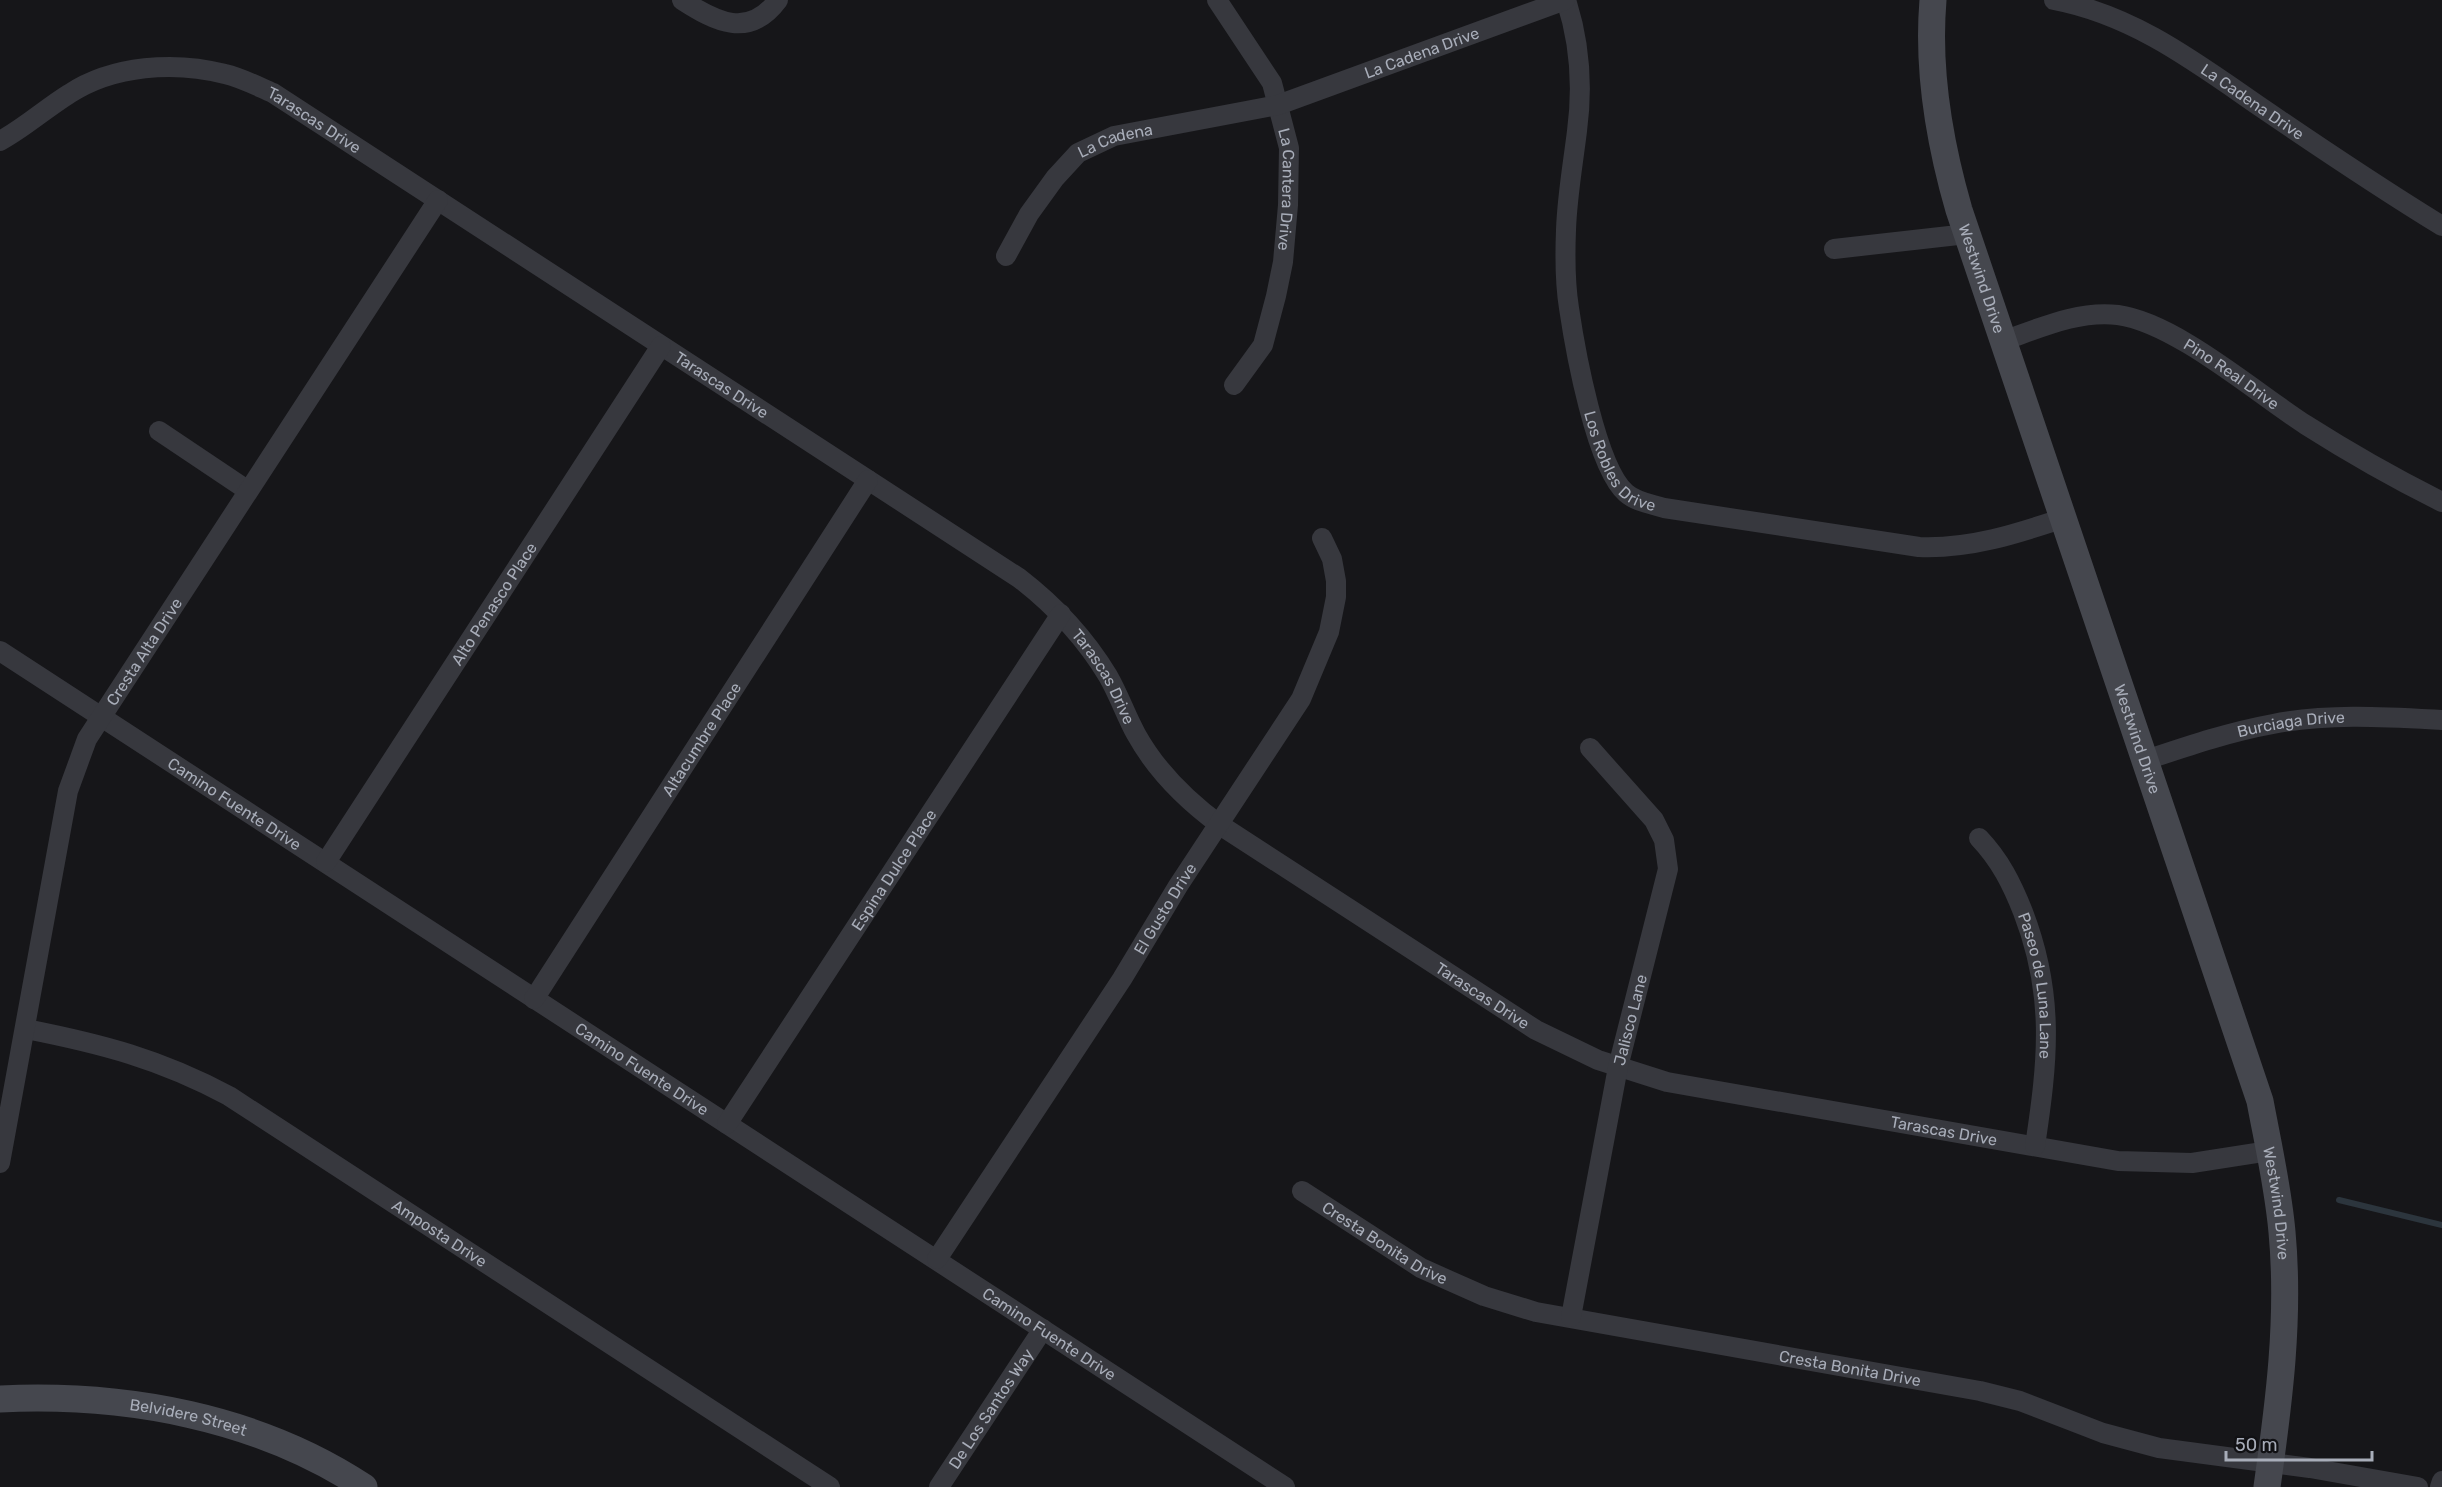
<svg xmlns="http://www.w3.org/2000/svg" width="2442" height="1487" font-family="Rubik,sans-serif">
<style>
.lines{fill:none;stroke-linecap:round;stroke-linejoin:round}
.stream{stroke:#2c353d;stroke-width:6}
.street{stroke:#37383e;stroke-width:20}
.secondary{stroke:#45474e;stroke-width:27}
.labels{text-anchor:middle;stroke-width:5;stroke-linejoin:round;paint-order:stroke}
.street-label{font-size:16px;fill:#a8adb9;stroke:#111114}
</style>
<rect width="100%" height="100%" fill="#161619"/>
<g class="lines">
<path class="stream" d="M 2339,1200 L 2442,1225"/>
<g class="street">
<path d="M 682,0 C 716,22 749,39 778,0"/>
<path id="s1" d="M 1217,0 L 1272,83 L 1289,148 L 1288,205 L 1283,262 L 1276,296 L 1263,345 L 1234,385"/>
<path id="s2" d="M 1566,0 C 1580,43 1583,86 1577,131 C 1573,164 1567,197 1566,230 C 1565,255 1565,283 1569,308 C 1575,349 1596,467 1626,493 C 1636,502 1651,504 1664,508 L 1919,547 C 1970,549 2016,534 2064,518"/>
<path id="s3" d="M 2054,0 C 2133,15 2194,61 2259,106 C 2319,147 2380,188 2442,226"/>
<path id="s4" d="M 0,141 C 24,128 45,109 69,94 C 113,65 175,61 225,74 C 242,78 257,86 273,93 L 1019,578 C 1054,605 1085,638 1108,676 C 1119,695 1126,716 1136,734 C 1157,772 1186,800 1220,825 L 1536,1030 L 1598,1060 L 1667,1082 L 2118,1161 L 2192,1163 L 2269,1151"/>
<path d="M 1834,249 L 1967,234"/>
<path id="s5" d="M 1006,256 L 1029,214 L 1055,178 L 1078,153 L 1114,136 L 1278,105 L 1565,0"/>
<path id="s6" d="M 2003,341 C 2040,328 2079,310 2118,315 C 2176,323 2256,393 2306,425 C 2350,453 2396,479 2442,502"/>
<path d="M 159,431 L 247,490"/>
<path id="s7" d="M 0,651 L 1285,1487"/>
<path id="s8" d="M 2146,760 C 2188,746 2229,732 2273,724 C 2328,713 2387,717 2442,720"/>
<path id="s9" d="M 1979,838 C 2000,860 2012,884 2023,912 C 2055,995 2048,1060 2035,1146"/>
<path id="s10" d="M 326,862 L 661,346"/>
<path id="s11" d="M 534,999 L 868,480"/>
<path id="s12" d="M 26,1029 C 102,1044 160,1059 229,1096 L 830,1487"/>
<path id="s13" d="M 727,1124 L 1061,614"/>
<path id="s14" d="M 0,1163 L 68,791 L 87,739 L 438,200"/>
<path id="s15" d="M 1302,1191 L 1421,1268 L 1484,1296 L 1536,1312 L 1980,1391 L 2020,1401 L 2103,1433 L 2159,1448 L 2310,1468 L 2418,1487"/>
<path id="s16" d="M 937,1259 L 1122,979 L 1178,886 L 1301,699 L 1329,632 L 1336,597 L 1336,581 L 1332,559 L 1322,538"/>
<path id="s17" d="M 1571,1317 L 1618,1067 L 1668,869 L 1664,840 L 1654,820 L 1590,748"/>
<path id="s18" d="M 939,1487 L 1043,1329"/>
<path d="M 2440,1487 L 2442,1481"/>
</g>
<g class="secondary">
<path id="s19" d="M 1933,0 C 1927,71 1939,141 1959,210 L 2260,1101 C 2268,1144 2278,1187 2282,1232 C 2290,1318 2279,1402 2267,1487"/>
<path id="s20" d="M 0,1399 C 126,1393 258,1417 364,1487"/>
</g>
</g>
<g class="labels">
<g class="street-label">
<text dy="6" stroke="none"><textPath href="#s5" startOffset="486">La Cadena Drive</textPath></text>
<text dy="6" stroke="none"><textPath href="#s3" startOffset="225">La Cadena Drive</textPath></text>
<text dy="6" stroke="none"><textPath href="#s4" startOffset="346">Tarascas Drive</textPath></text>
<text dy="6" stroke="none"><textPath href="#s5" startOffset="166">La Cadena</textPath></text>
<text dy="6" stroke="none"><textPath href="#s1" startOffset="208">La Cantera Drive</textPath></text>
<text dy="6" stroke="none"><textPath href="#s19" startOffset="285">Westwind Drive</textPath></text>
<text dy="6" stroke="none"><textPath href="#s6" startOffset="248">Pino Real Drive</textPath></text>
<text dy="6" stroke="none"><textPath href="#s4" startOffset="832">Tarascas Drive</textPath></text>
<text dy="6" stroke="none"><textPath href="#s2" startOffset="477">Los Robles Drive</textPath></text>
<text dy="6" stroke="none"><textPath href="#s10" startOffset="308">Alto Penasco Place</textPath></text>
<text dy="6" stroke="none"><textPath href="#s14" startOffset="538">Cresta Alta Drive</textPath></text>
<text dy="6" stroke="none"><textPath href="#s4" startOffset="1318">Tarascas Drive</textPath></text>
<text dy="6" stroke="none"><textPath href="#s8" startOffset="150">Burciaga Drive</textPath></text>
<text dy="6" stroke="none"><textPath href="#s11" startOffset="309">Altacumbre Place</textPath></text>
<text dy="6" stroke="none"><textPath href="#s19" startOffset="771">Westwind Drive</textPath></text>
<text dy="6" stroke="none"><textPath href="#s7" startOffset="280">Camino Fuente Drive</textPath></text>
<text dy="6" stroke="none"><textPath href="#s13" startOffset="304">Espina Dulce Place</textPath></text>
<text dy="6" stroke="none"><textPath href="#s16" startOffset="418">El Gusto Drive</textPath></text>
<text dy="6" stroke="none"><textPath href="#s9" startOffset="162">Paseo de Luna Lane</textPath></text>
<text dy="6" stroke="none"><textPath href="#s4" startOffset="1822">Tarascas Drive</textPath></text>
<text dy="6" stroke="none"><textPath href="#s17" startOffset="303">Jalisco Lane</textPath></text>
<text dy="6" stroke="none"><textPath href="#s7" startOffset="766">Camino Fuente Drive</textPath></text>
<text dy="6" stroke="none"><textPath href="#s4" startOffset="2308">Tarascas Drive</textPath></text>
<text dy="6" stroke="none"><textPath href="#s19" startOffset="1257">Westwind Drive</textPath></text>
<text dy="6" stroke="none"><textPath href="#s12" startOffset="466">Amposta Drive</textPath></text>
<text dy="6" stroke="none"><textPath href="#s15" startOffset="98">Cresta Bonita Drive</textPath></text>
<text dy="6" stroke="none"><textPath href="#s7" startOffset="1252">Camino Fuente Drive</textPath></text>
<text dy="6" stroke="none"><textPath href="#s15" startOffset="584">Cresta Bonita Drive</textPath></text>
<text dy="6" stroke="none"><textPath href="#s18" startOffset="94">De Los Santos Way</textPath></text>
<text dy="6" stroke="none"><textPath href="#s20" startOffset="190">Belvidere Street</textPath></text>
</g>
</g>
<path d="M2226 1451v9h146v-9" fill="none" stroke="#a8adb9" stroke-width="3"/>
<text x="2235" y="1451" font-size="18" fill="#a8adb9" stroke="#111114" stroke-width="4.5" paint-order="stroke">50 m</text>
</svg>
